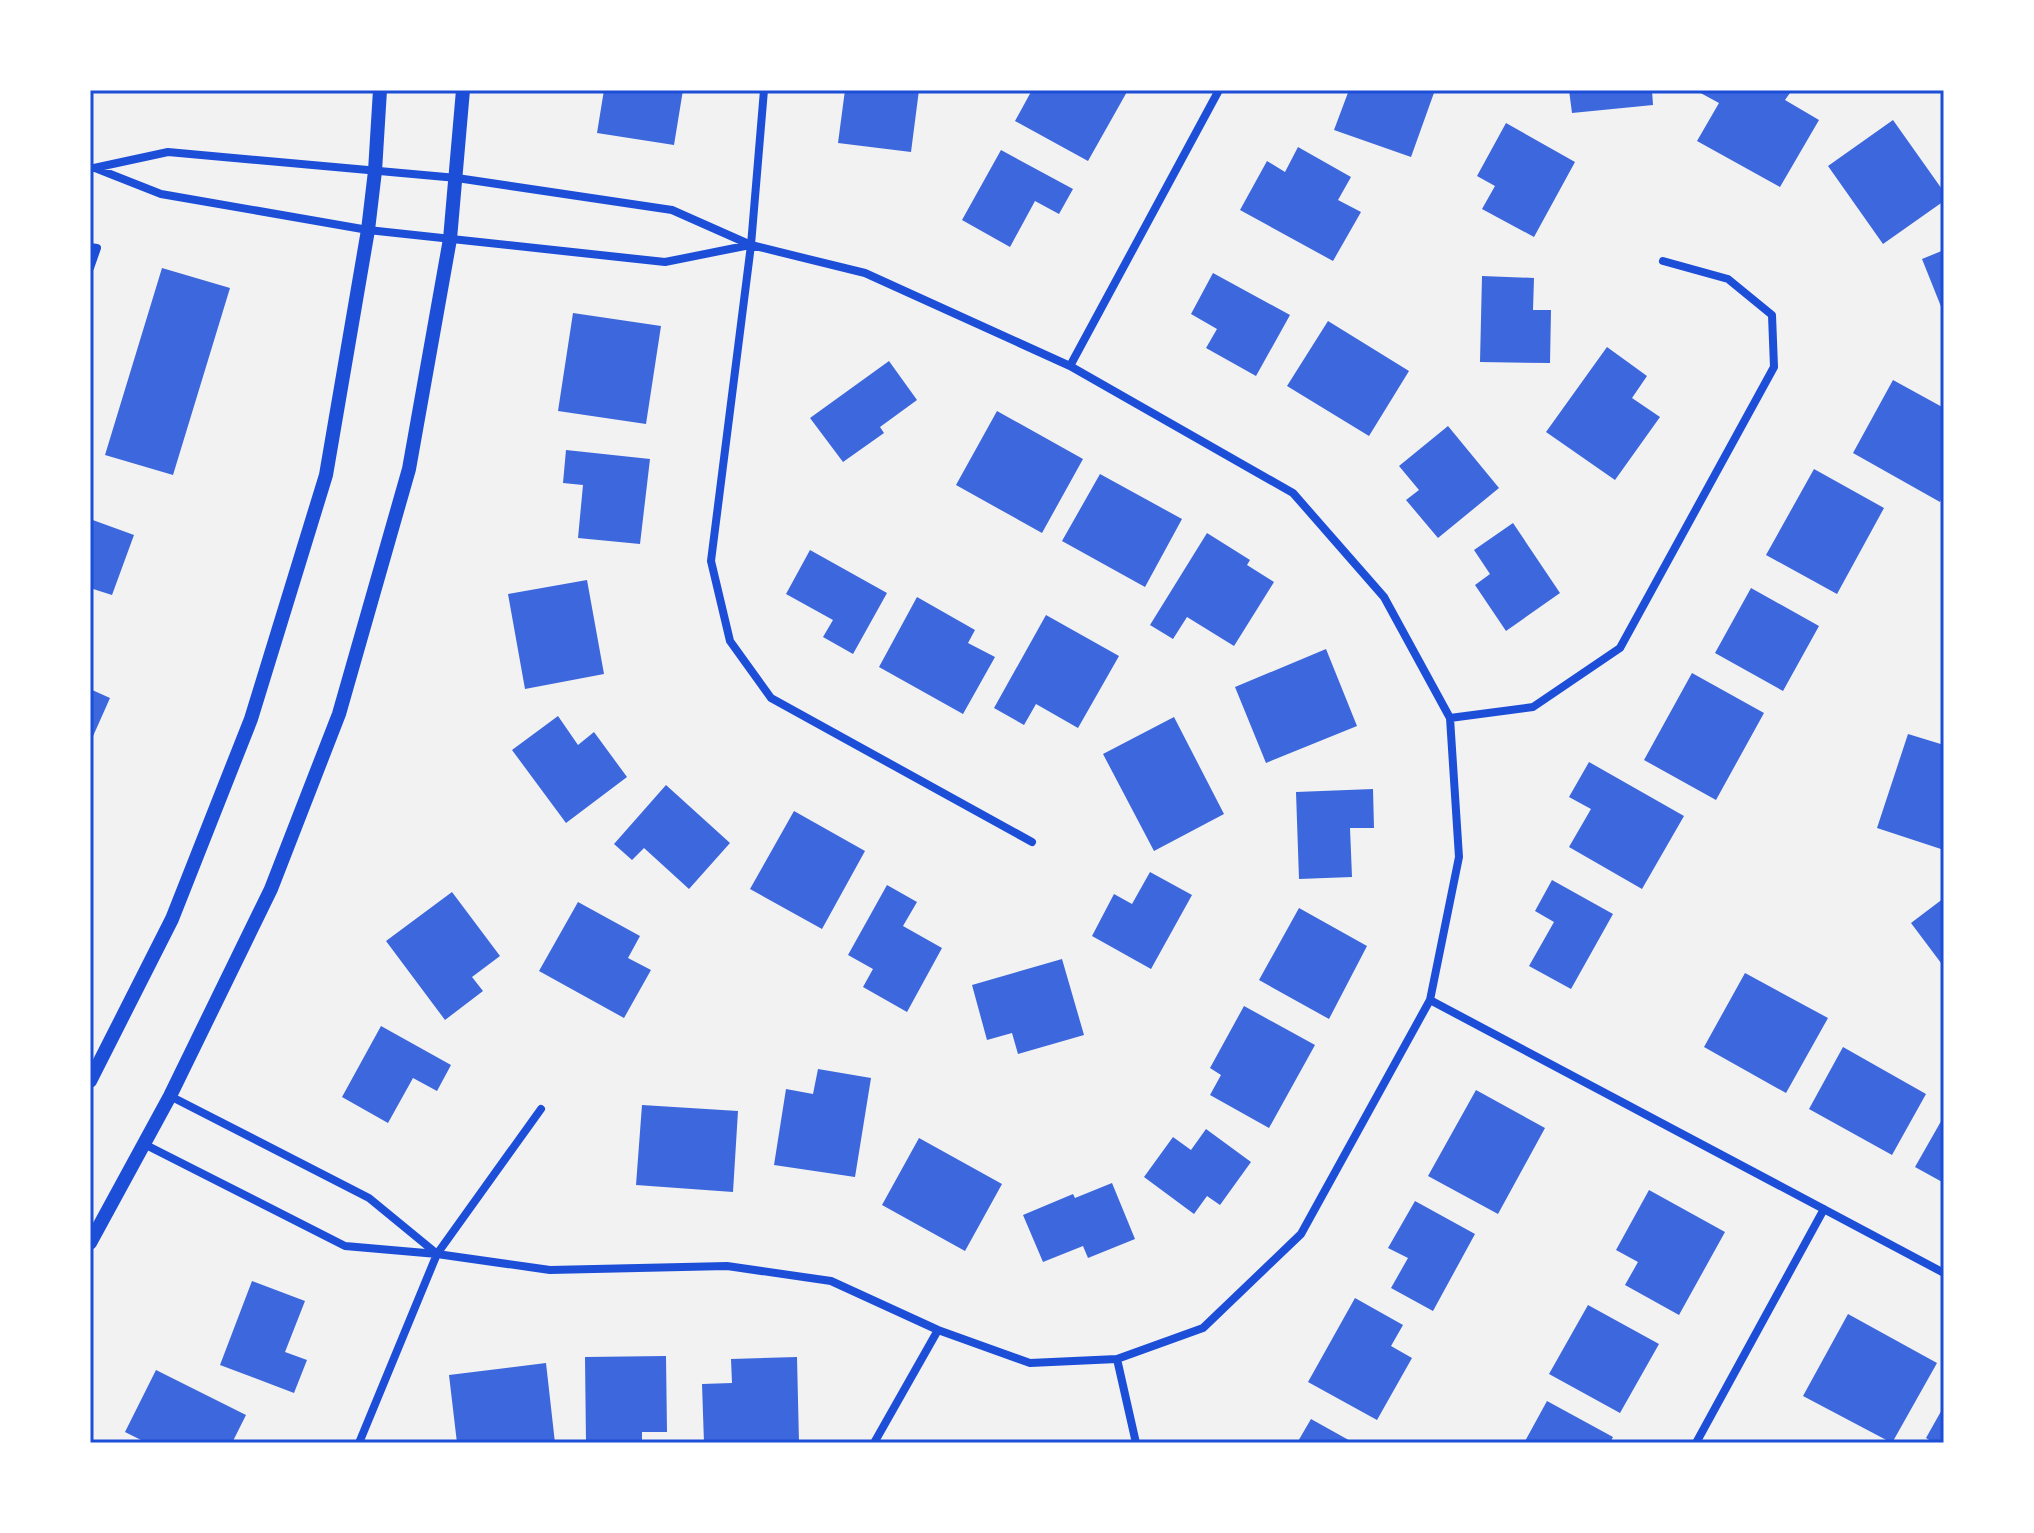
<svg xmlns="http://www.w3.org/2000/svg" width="2034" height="1533" font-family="'Titillium Web',sans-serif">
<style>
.building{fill:#3d67dc}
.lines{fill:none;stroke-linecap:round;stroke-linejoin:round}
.minor{stroke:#1d4ed8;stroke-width:8}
.tertiary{stroke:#1d4ed8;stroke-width:14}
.neatline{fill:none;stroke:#1d4ed8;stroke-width:3}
</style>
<rect width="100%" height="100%" fill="#f2f2f2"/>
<path class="building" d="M 604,90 L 683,90 L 674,145 L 597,133 Z
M 845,90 L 919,90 L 911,152 L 838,143 Z
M 1032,90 L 1128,90 L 1088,161 L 1015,121 Z
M 1349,90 L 1435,90 L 1411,157 L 1334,130 Z
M 1569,90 L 1652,90 L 1653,105 L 1572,113 Z
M 1695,90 L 1792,90 L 1785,100 L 1819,120 L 1780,187 L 1697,141 L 1719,103 Z
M 1893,120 L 1944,192 L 1944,201 L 1883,244 L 1828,166 Z
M 1506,123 L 1575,162 L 1534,237 L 1482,209 L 1495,186 L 1477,176 Z
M 1298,147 L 1351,177 L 1338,200 L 1361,212 L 1333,261 L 1240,210 L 1267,161 L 1285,172 Z
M 1001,150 L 1073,189 L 1059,214 L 1035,201 L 1010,247 L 962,220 Z
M 1944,250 L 1944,314 L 1922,259 Z
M 162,268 L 230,288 L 173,475 L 105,455 Z
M 1213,273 L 1290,315 L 1256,376 L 1206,348 L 1217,329 L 1191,314 Z
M 1482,276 L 1534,278 L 1533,310 L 1551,310 L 1550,363 L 1480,362 Z
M 573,313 L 661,326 L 646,424 L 558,411 Z
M 1328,321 L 1409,371 L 1369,436 L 1287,386 Z
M 1607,347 L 1647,376 L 1632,398 L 1660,417 L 1615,480 L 1546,432 Z
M 889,361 L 917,400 L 880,427 L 884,433 L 843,462 L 810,418 Z
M 1893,380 L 1944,408 L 1944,494 L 1940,502 L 1853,453 Z
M 997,411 L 1083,459 L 1042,533 L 956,485 Z
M 1448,426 L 1499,488 L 1438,538 L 1406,500 L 1419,490 L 1399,466 Z
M 566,450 L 650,459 L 640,544 L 578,538 L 583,485 L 563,483 Z
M 1814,469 L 1884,508 L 1837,594 L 1766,555 Z
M 1100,474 L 1182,519 L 1145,587 L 1062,541 Z
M 90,519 L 134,535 L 112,595 L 90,588 Z
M 1513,523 L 1560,593 L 1506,631 L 1475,585 L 1490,574 L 1474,550 Z
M 1207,533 L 1250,560 L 1247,565 L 1274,582 L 1234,646 L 1187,617 L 1173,639 L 1150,625 Z
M 810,550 L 887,593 L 853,654 L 823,637 L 833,620 L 786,594 Z
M 587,580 L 604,674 L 525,689 L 508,594 Z
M 1751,588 L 1819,626 L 1783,691 L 1715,653 Z
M 917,597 L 975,630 L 968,643 L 995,657 L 963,714 L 879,667 Z
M 1046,615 L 1119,656 L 1078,728 L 1036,704 L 1024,725 L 994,708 Z
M 1326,649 L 1357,726 L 1266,763 L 1235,687 Z
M 1692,673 L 1764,713 L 1716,800 L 1644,760 Z
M 90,689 L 110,698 L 90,743 Z
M 558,716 L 578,745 L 594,732 L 627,777 L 566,823 L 512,750 Z
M 1174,717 L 1224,814 L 1154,851 L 1103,754 Z
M 1908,734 L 1944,745 L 1944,850 L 1877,828 Z
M 1589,762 L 1684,816 L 1642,889 L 1569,847 L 1591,809 L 1569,797 Z
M 666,785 L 730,843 L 689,889 L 644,848 L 632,860 L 614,844 Z
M 1373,789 L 1374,828 L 1350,828 L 1352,877 L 1299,879 L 1296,792 Z
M 794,811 L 865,851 L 822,929 L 750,889 Z
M 1150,872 L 1192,895 L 1151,969 L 1092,936 L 1114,894 L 1132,904 Z
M 1552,880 L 1613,914 L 1571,989 L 1529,966 L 1554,922 L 1535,911 Z
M 887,885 L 917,902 L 903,926 L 942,948 L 907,1012 L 863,987 L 873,969 L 848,955 Z
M 452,892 L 500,956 L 472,977 L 483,991 L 445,1020 L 386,941 Z
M 1944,898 L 1944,967 L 1911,923 Z
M 578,902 L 640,936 L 628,958 L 651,970 L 624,1018 L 539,971 Z
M 1299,908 L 1367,946 L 1329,1019 L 1259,980 Z
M 1062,959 L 1084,1035 L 1018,1054 L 1012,1033 L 987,1040 L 972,985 Z
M 1745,973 L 1828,1018 L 1786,1093 L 1704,1047 Z
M 1244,1006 L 1315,1045 L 1269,1128 L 1210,1095 L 1221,1075 L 1210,1068 Z
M 381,1026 L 451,1065 L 437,1091 L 413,1078 L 388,1123 L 342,1097 Z
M 1843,1047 L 1926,1094 L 1892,1155 L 1809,1109 Z
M 818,1069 L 871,1078 L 855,1177 L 774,1165 L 786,1089 L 813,1094 Z
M 1476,1090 L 1545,1128 L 1498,1214 L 1428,1176 Z
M 642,1105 L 738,1111 L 733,1192 L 636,1185 Z
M 1944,1116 L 1944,1183 L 1915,1167 Z
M 1206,1129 L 1251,1162 L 1220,1205 L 1207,1196 L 1194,1214 L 1144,1177 L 1173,1137 L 1191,1150 Z
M 919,1138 L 1002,1184 L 965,1251 L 882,1205 Z
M 1112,1183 L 1135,1239 L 1088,1258 L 1083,1246 L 1043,1262 L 1023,1215 L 1073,1194 L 1075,1198 Z
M 1649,1190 L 1725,1232 L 1679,1315 L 1625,1285 L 1638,1262 L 1616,1250 Z
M 1415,1201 L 1475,1234 L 1433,1311 L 1391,1288 L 1408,1258 L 1388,1248 Z
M 252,1281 L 305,1301 L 285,1352 L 307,1360 L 294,1393 L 220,1365 Z
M 1355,1298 L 1403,1325 L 1391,1346 L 1412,1358 L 1377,1420 L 1308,1382 Z
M 1588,1305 L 1659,1344 L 1620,1413 L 1549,1374 Z
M 1848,1314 L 1937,1363 L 1892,1443 L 1803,1396 Z
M 666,1356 L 667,1432 L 642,1432 L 642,1443 L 586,1443 L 585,1357 Z
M 797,1357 L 799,1443 L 704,1443 L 702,1384 L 732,1383 L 731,1359 Z
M 546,1363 L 555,1443 L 457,1443 L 449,1375 Z
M 156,1370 L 246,1415 L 232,1443 L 147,1443 L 125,1432 Z
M 1547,1401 L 1613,1437 L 1610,1443 L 1524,1443 Z
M 1944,1406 L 1944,1443 L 1934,1443 L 1926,1438 Z
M 1311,1419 L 1354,1443 L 1297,1443 Z"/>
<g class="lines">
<path class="minor" d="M 764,90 L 751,245 L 711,561 L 730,641 L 771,698 L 1032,842
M 94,168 L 168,152 L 457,178 L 672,210 L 751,245 L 865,273 L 1070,366 L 1293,493 L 1384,597 L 1450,718 L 1459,857 L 1430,1000 L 1301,1234 L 1203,1328 L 1117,1359 L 1030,1363 L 938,1330 L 831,1281 L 727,1266 L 550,1270 L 437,1254 L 345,1246 L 144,1144
M 95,168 L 161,194 L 368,230 L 665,262 L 750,245
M 90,247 L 97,248 L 90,268
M 1070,366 L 1219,90
M 1450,718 L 1533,707 L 1620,648 L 1774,367 L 1772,315 L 1728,279 L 1663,261
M 1430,1000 L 1944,1273
M 170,1096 L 369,1198 L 436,1253
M 1117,1359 L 1136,1443
M 359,1443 L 437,1254 L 541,1109
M 874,1443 L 938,1330
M 1696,1443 L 1824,1209"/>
<path class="tertiary" d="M 90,1081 L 172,919 L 251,719 L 326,475 L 368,230 L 375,171 L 380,90
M 90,1243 L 170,1096 L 271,889 L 339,714 L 409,469 L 450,239 L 463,90"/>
</g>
<rect width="2034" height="1533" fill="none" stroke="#ffffff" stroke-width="184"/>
<rect x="92" y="92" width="1850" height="1349" class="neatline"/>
</svg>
